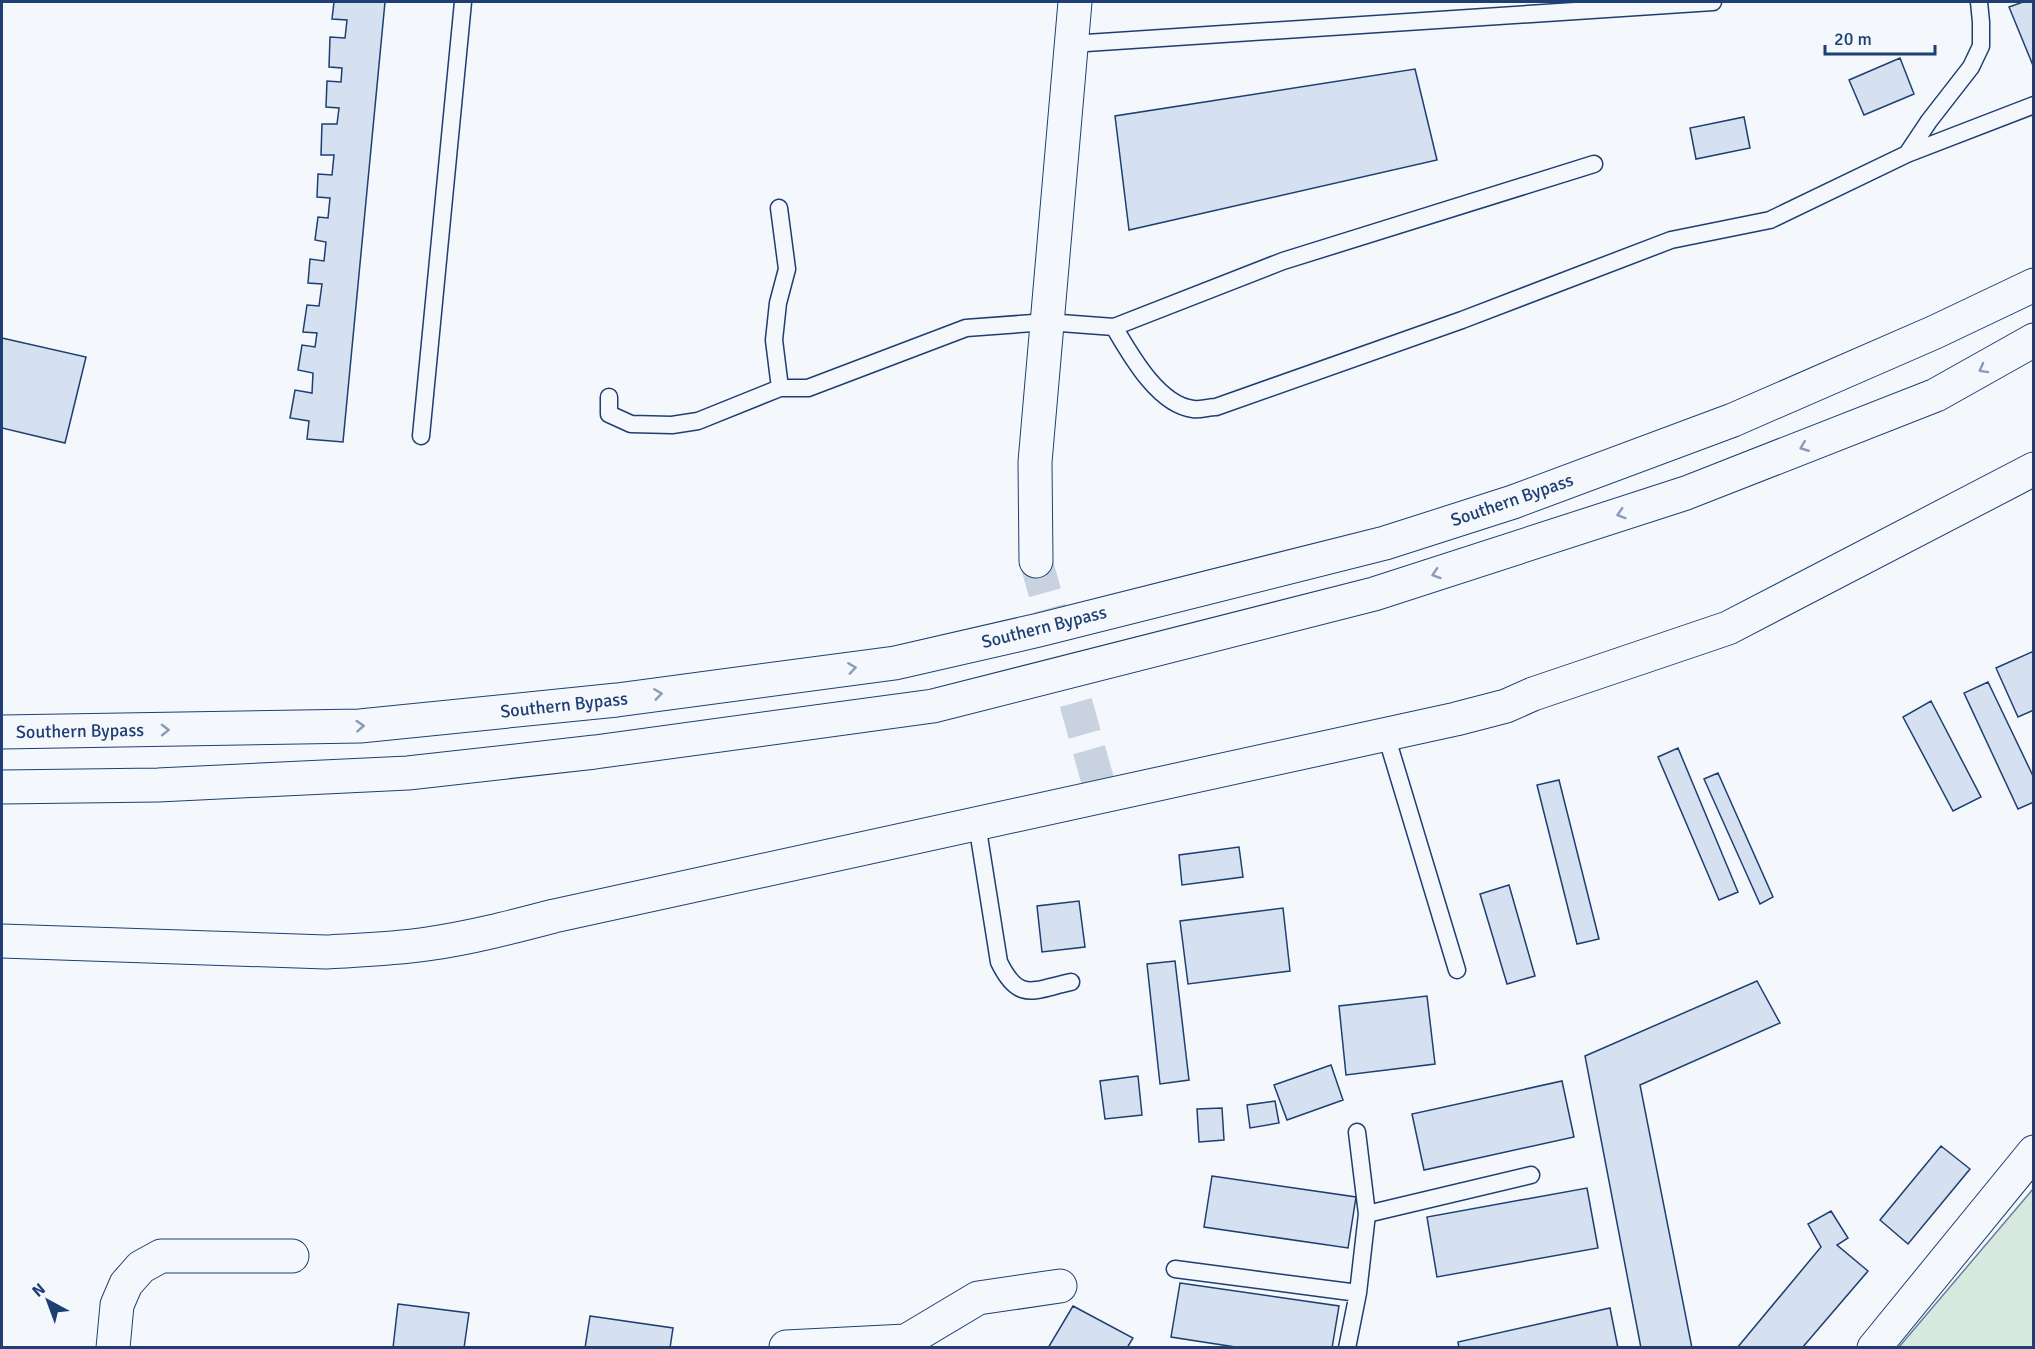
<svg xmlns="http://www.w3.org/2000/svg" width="2035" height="1349" font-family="Signika,sans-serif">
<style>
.green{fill:#d7e8df;stroke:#687fa3;stroke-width:1.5}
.building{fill:#d5e0f0;stroke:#1d3f73;stroke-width:1.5}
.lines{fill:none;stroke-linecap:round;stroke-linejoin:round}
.street-tunnel{stroke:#c9d2e0;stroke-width:33;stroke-dasharray:33 16;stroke-linecap:butt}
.lane-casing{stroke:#1d3f73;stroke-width:19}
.street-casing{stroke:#1d3f73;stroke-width:35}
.highway-casing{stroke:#1d3f73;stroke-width:35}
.lane{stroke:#f4f7fb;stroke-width:16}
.street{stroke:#f4f7fb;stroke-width:33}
.highway{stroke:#f4f7fb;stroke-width:33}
.oneway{stroke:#889bb7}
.labels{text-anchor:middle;stroke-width:4.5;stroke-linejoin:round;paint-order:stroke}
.street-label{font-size:18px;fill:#1d3f73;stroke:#f4f7fb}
</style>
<rect width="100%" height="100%" fill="#f4f7fb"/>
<path class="green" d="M 2033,1189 L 2033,1347 L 1899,1347 Z"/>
<path class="building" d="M 334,2 L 385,2 L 343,442 L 307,439 L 309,421 L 290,418 L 295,390 L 312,393 L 313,373 L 298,370 L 302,345 L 315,347 L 317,333 L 303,332 L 307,305 L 319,306 L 322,284 L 308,283 L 310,259 L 324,261 L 326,242 L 315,240 L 318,217 L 328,218 L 330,198 L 317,197 L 318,174 L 332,175 L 334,155 L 321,155 L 322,124 L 337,124 L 339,108 L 326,107 L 327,81 L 341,82 L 342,68 L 329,67 L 330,37 L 345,38 L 347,20 L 332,19 Z
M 2023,2 L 2034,2 L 2034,68 L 2009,7 Z
M 1900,58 L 1914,94 L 1864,115 L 1849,80 Z
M 1415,69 L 1437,160 L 1129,230 L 1115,116 Z
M 1744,117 L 1750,148 L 1696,159 L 1690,128 Z
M 2,338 L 86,357 L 65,443 L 2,428 Z
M 2034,651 L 2034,710 L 2018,717 L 1996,668 Z
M 1988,682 L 2034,778 L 2034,802 L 2018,809 L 1964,693 Z
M 1931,701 L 1981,797 L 1953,811 L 1903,717 Z
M 1678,748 L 1738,892 L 1719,900 L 1658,757 Z
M 1718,773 L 1773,897 L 1760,904 L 1704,779 Z
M 1559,780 L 1599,939 L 1577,944 L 1537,785 Z
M 1239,847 L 1243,877 L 1182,885 L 1179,855 Z
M 1509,885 L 1535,976 L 1507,984 L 1480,894 Z
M 1079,901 L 1085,947 L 1042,952 L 1037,906 Z
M 1283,908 L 1290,971 L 1188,984 L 1180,921 Z
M 1175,961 L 1189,1080 L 1160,1084 L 1147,964 Z
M 1757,981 L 1780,1023 L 1640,1085 L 1692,1348 L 1641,1348 L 1585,1056 Z
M 1427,996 L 1435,1064 L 1346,1075 L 1339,1006 Z
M 1331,1065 L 1343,1100 L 1287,1120 L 1274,1085 Z
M 1138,1076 L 1142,1115 L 1105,1119 L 1100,1081 Z
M 1562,1081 L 1574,1137 L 1424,1170 L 1412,1114 Z
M 1275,1101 L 1279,1123 L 1250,1128 L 1247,1105 Z
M 1222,1108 L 1224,1140 L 1199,1142 L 1197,1109 Z
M 1941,1146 L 1970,1169 L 1908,1244 L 1880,1220 Z
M 1212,1176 L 1356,1197 L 1348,1248 L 1204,1227 Z
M 1587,1188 L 1598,1248 L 1437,1277 L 1427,1217 Z
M 1831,1211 L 1848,1238 L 1837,1245 L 1868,1271 L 1802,1348 L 1737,1348 L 1821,1247 L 1808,1224 Z
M 1180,1283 L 1339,1306 L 1332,1348 L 1242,1348 L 1171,1337 Z
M 398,1304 L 469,1313 L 464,1348 L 393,1348 Z
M 1073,1306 L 1133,1338 L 1127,1348 L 1048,1348 Z
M 1610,1308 L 1618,1348 L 1459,1348 L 1458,1342 Z
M 590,1316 L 673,1328 L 670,1348 L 585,1348 Z"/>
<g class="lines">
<path class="street-tunnel" d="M 1036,561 L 1102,796"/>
<defs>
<path id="lane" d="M 1071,44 L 1713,2
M 1907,154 L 1929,121 L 1971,67 L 1981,46 L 1981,22 L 1979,2
M 779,208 L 787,269 L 778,303 L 774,340 L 780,388 L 808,388 L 966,328 L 1047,322 L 1114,327 L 1283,261 L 1594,164
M 1114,327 C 1130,354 1158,405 1193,409 C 1200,410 1209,407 1216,407 L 1462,320 L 1671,240 L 1770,220 L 1907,154 L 2034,105
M 609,397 L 609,414 L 631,424 L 672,425 L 698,421 L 780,388
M 421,436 L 463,2
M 1386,735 L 1457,970
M 977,824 L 999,962 C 1019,1003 1033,990 1071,982
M 1367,1214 L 1531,1175
M 1175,1269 L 1358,1293
M 1347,1348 L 1358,1293 L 1367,1214 L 1357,1132"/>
<path id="street" d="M 1036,561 L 1035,462 L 1075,2
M 2,941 L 326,952 C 360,950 393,949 427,944 C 470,938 512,927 554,916 L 1456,719 L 1506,706 L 1533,694 L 1728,628 L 2034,469
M 786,1347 L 906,1341
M 113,1348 L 117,1305 L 126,1284 L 141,1267 L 161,1256 L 292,1256
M 905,1348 L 906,1341 L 978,1298 L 1060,1286
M 1874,1348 L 2034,1152"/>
<path id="highway" d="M 2,732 L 360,726 L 617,700 L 895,663 L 1039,630 L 1385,543 L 1513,502 L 1733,420 L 1935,332 L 2034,285
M 2,787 L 158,785 L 408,773 L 595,752 L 933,706 L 1374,594 L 1686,493 L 1936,395 L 2034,340"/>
</defs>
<use href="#lane" class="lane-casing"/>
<use href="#street" class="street-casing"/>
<use href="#highway" class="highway-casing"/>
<use href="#lane" class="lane"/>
<use href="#street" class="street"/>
<use href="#highway" class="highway"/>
</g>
<defs><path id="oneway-chevron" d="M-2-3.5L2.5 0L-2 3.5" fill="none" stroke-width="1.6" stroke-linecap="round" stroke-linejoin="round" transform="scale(1.5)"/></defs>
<g class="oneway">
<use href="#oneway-chevron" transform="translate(1983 369) rotate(151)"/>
<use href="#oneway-chevron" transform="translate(1804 447) rotate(158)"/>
<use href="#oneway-chevron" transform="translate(1621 514) rotate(162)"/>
<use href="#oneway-chevron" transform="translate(1436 574) rotate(162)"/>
<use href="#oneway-chevron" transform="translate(852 668) rotate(-8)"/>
<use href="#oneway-chevron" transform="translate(658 694) rotate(-8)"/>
<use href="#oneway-chevron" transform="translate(360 726) rotate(-4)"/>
<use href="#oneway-chevron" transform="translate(165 730) rotate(-1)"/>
</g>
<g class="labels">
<g class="street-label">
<text transform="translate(1512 500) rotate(-19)" y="6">Southern Bypass</text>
<text transform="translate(1044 627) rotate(-14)" y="6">Southern Bypass</text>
<text transform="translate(564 705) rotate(-6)" y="6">Southern Bypass</text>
<text transform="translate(80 731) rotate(-1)" y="6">Southern Bypass</text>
</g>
</g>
<rect width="2035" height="1349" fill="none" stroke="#1d3f73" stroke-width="6"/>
<g transform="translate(48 1301) rotate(319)" stroke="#f4f7fb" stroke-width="4.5" paint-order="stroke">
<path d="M0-4.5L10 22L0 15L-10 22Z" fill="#1d3f73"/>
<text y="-9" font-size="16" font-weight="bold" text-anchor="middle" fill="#1d3f73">N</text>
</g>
<path d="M1825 45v9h110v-9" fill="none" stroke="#1d3f73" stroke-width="3"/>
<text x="1834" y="45" font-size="18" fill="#1d3f73" stroke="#f4f7fb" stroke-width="4.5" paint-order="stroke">20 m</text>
</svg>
